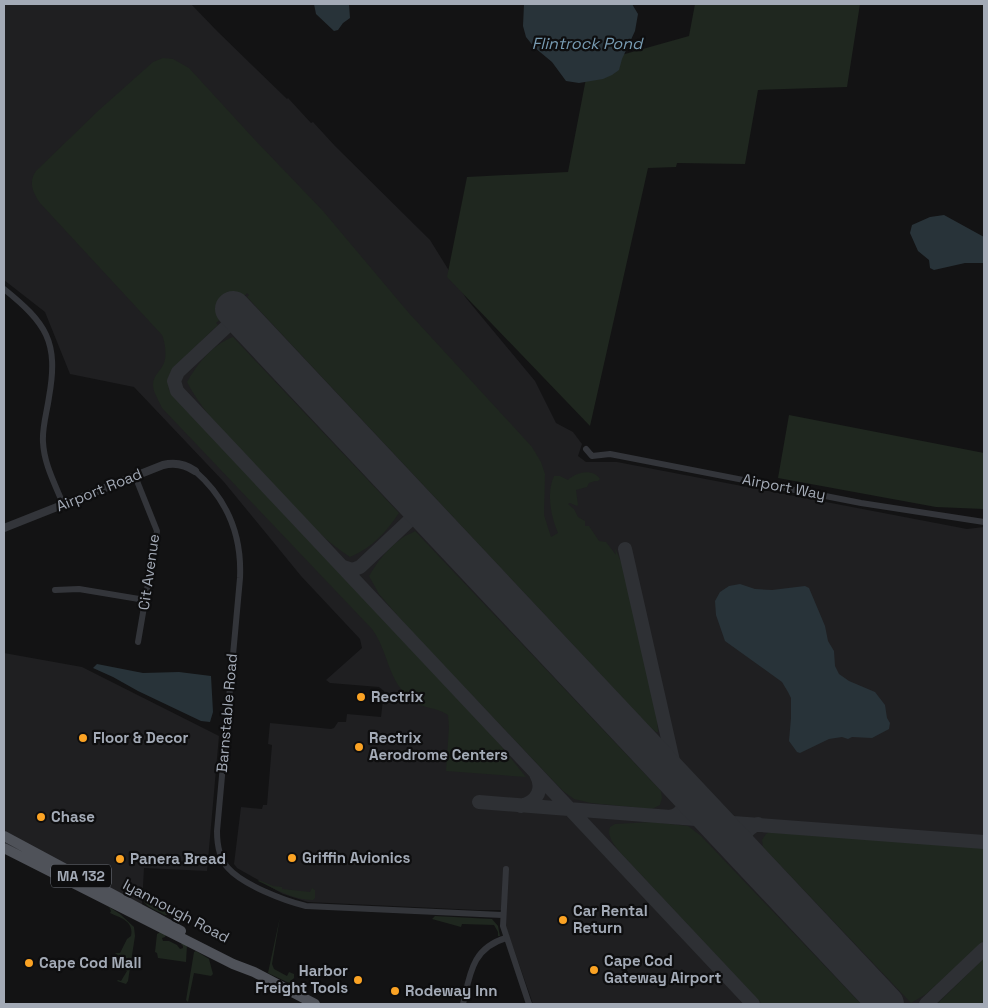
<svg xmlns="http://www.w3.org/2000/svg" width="988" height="1008" font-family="'Space Grotesk',sans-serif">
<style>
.built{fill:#1f1f21}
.green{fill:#1f271f}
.water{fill:#283339}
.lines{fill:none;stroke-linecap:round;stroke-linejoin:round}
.taxiway{stroke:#2e3034;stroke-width:14}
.runway{stroke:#2e3034;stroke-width:36}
.minor{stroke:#33353a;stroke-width:6}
.tertiary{stroke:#33353a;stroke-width:8}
.primary{stroke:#4f5259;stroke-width:10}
.poi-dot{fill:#fba324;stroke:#0e0e0f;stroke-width:2}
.labels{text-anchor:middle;stroke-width:4.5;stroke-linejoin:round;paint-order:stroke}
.shield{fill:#0e0e0f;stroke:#767b84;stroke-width:1}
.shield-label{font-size:14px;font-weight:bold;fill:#a3aab6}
.street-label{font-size:15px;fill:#a3aab6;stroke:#0e0e0f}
.poi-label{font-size:15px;font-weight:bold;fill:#a3aab6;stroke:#0e0e0f;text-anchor:start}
.water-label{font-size:16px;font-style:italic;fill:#789cb3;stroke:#0e0e0f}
</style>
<rect width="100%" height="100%" fill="#131314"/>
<path class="built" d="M 4,4 L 191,4 L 217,31 L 287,99 L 288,98 L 311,123 L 313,122 L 335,146 L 430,240 L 466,298 L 535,381 L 556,423 L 573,432 L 582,444 L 578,456 L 586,462 L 617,462 L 967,529 L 984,527 L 984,1004 L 533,1004 L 506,927 L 506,910 L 477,910 L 308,902 L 283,894 L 237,868 L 234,864 L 241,807 L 262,809 L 263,805 L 267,805 L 272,745 L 268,744 L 270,723 L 331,729 L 334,728 L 338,722 L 346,722 L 347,714 L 381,717 L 384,691 L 379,687 L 330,683 L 326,680 L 362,648 L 360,639 L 301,576 L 224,482 L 134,387 L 70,374 L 45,312 L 4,280 Z
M 4,653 L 82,667 L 219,736 L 207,871 L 144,868 L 142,905 L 4,832 Z"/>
<path class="green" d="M 695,4 L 860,4 L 847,87 L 758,90 L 745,164 L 677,163 L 676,167 L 648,168 L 590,426 L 447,277 L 467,177 L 568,172 L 589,63 L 625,54 L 689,36 Z
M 163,58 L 173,59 L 189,68 L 255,140 L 323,211 L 408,312 L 532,447 L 541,462 L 545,474 L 544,515 L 551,537 L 558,533 C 551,517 546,493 554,476 L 560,476 L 568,480 C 576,472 593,468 600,479 L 598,481 L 595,481 L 589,483 L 587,487 L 576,490 L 578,505 L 577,506 L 570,503 L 568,504 L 574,509 L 578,517 L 585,521 L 585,526 L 589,526 L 599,541 L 606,542 L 616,555 L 615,548 L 622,564 L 657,717 L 658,732 L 656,732 L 649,726 L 247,297 L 249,295 L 247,293 L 241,300 L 242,301 L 216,323 L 218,325 L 173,368 L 168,378 L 169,390 L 493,736 L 526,777 L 446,771 L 449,727 L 448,715 C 437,707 422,709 412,700 C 387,681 389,652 372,629 L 162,408 C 159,401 153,392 153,385 C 153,375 161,371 164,363 C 167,355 165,342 162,335 L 40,203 C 33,193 28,182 36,171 L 98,111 L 153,62 Z
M 233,337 L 399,513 C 386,532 372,548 350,557 C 316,535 290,502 262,473 C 236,444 205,417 187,382 C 198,363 212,345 233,337 Z
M 789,415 L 984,453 L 984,509 L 936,507 L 778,478 Z
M 415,531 L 661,791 L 662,798 L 660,805 L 652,809 L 591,803 L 574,799 L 563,791 L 410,630 L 379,594 L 369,576 C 378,561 387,549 401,539 C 405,535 411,534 415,531 Z
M 652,822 L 688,826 L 701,836 L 861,1004 L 762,1004 L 631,864 C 623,855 605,839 610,827 L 615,824 Z
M 769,832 L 984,848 L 984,941 L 926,994 L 911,1003 L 763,847 L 762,840 L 766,834 Z
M 259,880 L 273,886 L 282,887 L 282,889 L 310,892 L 312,888 L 315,890 L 315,898 L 313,900 C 293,900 275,889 258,881 Z
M 142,888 L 153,896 L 153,898 L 162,903 L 169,911 L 168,915 L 165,915 C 151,907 140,907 142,888 Z
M 109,907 L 120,914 L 134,927 L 135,936 L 128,981 L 126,984 L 117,981 L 118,980 L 121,981 L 127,971 L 124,968 C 127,959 121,958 115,953 L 120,953 L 127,939 L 131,936 C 134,921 121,918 110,913 L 111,911 Z
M 435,916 L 492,919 L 498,926 L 500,936 L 498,936 L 498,932 L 494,925 L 462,924 L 461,927 L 432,919 Z
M 280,917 L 272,964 L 274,969 L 287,976 L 289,972 L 294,974 L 294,978 L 289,983 L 268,973 Z
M 160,932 L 166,934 L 165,937 L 162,938 L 163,941 L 169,941 L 177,945 L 180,949 L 183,948 L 183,946 L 181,944 L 182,943 L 187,945 L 186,962 L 158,958 L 157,953 L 155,952 L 157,934 Z
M 196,951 L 209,959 L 213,974 L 211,976 L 194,973 L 188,1002 L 186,1000 L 194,952 Z
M 984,958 L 984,1004 L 937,1004 Z"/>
<path class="water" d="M 314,4 L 349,4 L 350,18 L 343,23 L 338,30 L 334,31 L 316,14 Z
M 524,4 L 632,4 L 638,14 L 635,31 L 622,59 L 619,70 L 612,75 L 603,79 L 579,83 L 566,81 L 552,62 L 534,47 L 526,37 L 523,26 Z
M 944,215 L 984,237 L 984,263 L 965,263 L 934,270 L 930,268 L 929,260 L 918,251 L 910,233 L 912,225 L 930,217 Z
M 740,584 L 755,589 L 772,590 L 805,586 L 809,588 L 825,626 L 828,641 L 834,651 L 835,666 L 839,674 L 849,681 L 875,692 L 885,705 L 887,718 L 890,723 L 889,729 L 872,738 L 852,737 L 848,739 L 842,737 L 829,739 L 800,753 L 797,752 L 789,741 L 791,718 L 791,698 L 788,692 L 782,682 L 725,641 L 716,615 L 715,601 L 720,592 L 729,586 Z
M 97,664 L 143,673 L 179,672 L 211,676 L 213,712 L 210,722 L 201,721 L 138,691 L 113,677 L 93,668 Z"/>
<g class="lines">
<path class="taxiway" d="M 238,316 L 178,372 L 174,381 L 177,391 L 753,1004
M 411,519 C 419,515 424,517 432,520
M 625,549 L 678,783
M 343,567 L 352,570 L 360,567 L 411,519 L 414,511 L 411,498
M 479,802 L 696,819 L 709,823 L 725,833
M 521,806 C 538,802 544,788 536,774
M 704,811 L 718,818 L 733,823 L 984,842
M 670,817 C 686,814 686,800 681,786
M 745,854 C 742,840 743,830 758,824
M 926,1004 L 984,949"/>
<path class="runway" d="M 233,309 L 886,1004"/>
<path class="minor" d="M 4,289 C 46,323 59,341 49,397 C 47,412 42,427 43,442 C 44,464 55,484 63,504
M 586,449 L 592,456 L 610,454 L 861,503 L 984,522
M 195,471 C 227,499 242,535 240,578 L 217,831 C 217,844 219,858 228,868 C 243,885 285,901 306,906 L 502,915
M 135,476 L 157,531 L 138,642
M 55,590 L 79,589 L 145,600
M 506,869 L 503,926 L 529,1004
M 463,1004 C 470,974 472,948 506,938"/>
<path class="tertiary" d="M 4,528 L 163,465 C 175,462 185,464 195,471"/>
<path class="primary" d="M 4,836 L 181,931
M 4,848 L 233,964 L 254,972 L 315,1004"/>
</g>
<g class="poi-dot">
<circle cx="361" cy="697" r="5"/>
<circle cx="83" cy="738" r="5"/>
<circle cx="359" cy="747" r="5"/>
<circle cx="41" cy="817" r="5"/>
<circle cx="292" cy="858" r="5"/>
<circle cx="120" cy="859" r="5"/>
<circle cx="563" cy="920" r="5"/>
<circle cx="29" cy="963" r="5"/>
<circle cx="594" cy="970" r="5"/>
<circle cx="358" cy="980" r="5"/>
<circle cx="395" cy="991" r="5"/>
</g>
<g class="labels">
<rect class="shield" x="51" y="864.5" width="60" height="23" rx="4"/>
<g class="shield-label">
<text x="81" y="881">MA 132</text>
</g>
<g class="street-label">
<text transform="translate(784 487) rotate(11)" y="5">Airport Way</text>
<text transform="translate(99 490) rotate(-22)" y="5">Airport Road</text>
<text transform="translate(149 572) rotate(-82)" y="5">Cit Avenue</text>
<text transform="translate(227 713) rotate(-85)" y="5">Barnstable Road</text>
<text transform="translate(176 911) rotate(28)" y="5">Iyannough Road</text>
</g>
<g class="poi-label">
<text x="371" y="702">Rectrix</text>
<text x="93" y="743">Floor &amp; Decor</text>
<text x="369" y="743">Rectrix<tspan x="369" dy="17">Aerodrome Centers</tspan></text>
<text x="51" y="822">Chase</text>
<text x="302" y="863">Griffin Avionics</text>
<text x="130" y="864">Panera Bread</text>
<text x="573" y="916">Car Rental<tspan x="573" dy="17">Return</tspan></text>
<text x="604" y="966">Cape Cod<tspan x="604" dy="17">Gateway Airport</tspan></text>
<text x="39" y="968">Cape Cod Mall</text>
<text x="348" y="976" text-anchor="end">Harbor<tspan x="348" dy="17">Freight Tools</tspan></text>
<text x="405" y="996">Rodeway Inn</text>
</g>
<g class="water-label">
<text x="587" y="49">Flintrock Pond</text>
</g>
</g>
<rect width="988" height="1008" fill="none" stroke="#a3aab6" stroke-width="10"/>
</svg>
